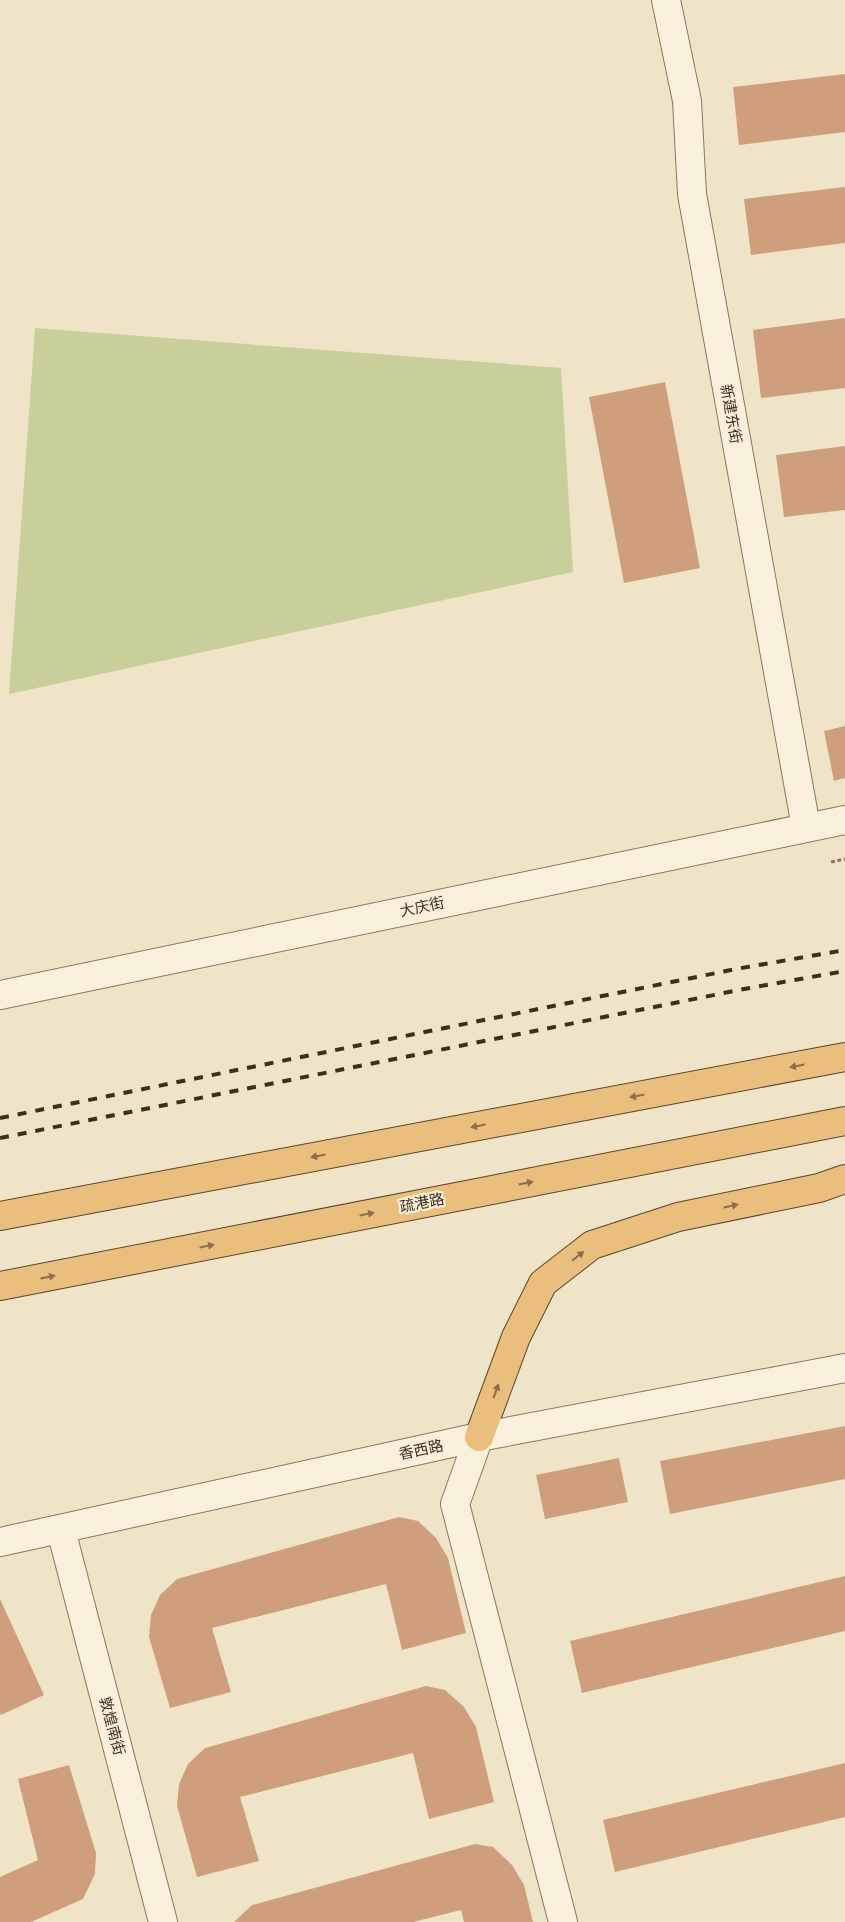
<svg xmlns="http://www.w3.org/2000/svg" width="845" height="1922" font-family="'Roboto Serif','Noto Sans SC',serif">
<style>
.green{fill:#c9cf9b}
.building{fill:#cf9f7d}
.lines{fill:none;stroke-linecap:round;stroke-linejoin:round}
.minor-casing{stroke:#8d765c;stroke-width:30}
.trunk-casing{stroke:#5b4430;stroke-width:30}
.path{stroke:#8d765c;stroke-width:3;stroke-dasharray:4 2.5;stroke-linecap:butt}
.minor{stroke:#faf1dc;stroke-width:28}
.trunk{stroke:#eabe7c;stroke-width:28}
.rail{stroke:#3d2e20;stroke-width:4;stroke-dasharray:9 9;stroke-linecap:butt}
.oneway{fill:#8b6f49}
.labels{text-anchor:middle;stroke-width:4.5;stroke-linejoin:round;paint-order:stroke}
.street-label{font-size:15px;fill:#3d2e20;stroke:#f7eed8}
</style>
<rect width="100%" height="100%" fill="#f0e4c8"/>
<path class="green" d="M 35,328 L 561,368 L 573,572 L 9,694 Z"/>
<path class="building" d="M 845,74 L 845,132 L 739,145 L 733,87 Z
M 845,187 L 845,243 L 751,255 L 744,199 Z
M 845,318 L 845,388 L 761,398 L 753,330 Z
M 665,382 L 700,568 L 624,583 L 589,397 Z
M 845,446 L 845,510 L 784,517 L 776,455 Z
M 845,726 L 845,778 L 834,781 L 824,731 Z
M 845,1426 L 845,1479 L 670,1514 L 660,1461 Z
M 619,1458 L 628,1502 L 545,1519 L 536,1475 Z
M 399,1517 L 418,1521 L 436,1538 L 448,1558 L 466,1633 L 402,1650 L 386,1584 L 212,1628 L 231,1692 L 170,1708 L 149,1637 L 151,1615 L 160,1595 L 177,1579 Z
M 845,1576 L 845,1631 L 582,1693 L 570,1641 Z
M 0,1599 L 44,1695 L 1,1715 L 0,1713 Z
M 426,1686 L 445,1690 L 464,1707 L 476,1727 L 494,1802 L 429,1819 L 413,1753 L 240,1797 L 259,1861 L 197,1877 L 177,1806 L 179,1784 L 188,1764 L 205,1748 Z
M 845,1763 L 845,1817 L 615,1872 L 603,1820 Z
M 69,1765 L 96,1853 L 95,1874 L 83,1899 L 31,1922 L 0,1922 L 0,1877 L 38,1860 L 18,1779 Z
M 475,1844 L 493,1847 L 512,1865 L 524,1885 L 533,1922 L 464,1922 L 461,1910 L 413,1922 L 234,1922 L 252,1905 Z"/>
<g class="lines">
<defs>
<path id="minor" d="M 666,0 L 687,101 L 692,194 L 806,827
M 0,995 L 845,820
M 479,1437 L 455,1504 L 563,1922
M 61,1530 L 163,1922
M 0,1542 L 479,1437 L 845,1368"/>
<path id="trunk" d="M 0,1216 L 845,1057
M 0,1286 L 845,1121
M 479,1437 L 516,1337 L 543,1283 L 592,1245 L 678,1217 L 819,1188 L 845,1179"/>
</defs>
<use href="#minor" class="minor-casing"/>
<use href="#trunk" class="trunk-casing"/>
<path class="path" d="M 831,862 L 845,859"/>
<use href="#minor" class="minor"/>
<use href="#trunk" class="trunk"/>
<path class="rail" d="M 0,1118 L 736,969 L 845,950
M 0,1138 L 744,989 L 845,971"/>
</g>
<defs><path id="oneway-solid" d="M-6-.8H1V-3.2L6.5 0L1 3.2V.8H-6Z" transform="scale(1.25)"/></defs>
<g class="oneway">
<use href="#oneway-solid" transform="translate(797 1066) rotate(169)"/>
<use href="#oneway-solid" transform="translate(637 1096) rotate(169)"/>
<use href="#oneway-solid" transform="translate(478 1126) rotate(169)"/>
<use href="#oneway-solid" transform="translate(318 1156) rotate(169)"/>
<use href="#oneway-solid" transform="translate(526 1183) rotate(-11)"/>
<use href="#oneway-solid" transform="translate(731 1206) rotate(-12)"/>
<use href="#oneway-solid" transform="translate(367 1214) rotate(-11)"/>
<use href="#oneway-solid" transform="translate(207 1246) rotate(-11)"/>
<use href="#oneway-solid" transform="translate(578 1256) rotate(-38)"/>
<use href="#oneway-solid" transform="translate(48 1277) rotate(-11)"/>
<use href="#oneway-solid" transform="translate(496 1391) rotate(-70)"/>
</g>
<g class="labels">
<g class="street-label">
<text transform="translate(731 414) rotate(80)" y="5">新建东街</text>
<text transform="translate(422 907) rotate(-12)" y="5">大庆街</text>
<text transform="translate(422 1203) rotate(-11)" y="5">疏港路</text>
<text transform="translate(421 1450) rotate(-12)" y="5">香西路</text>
<text transform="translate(112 1726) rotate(75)" y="5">敦煌南街</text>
</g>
</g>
</svg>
